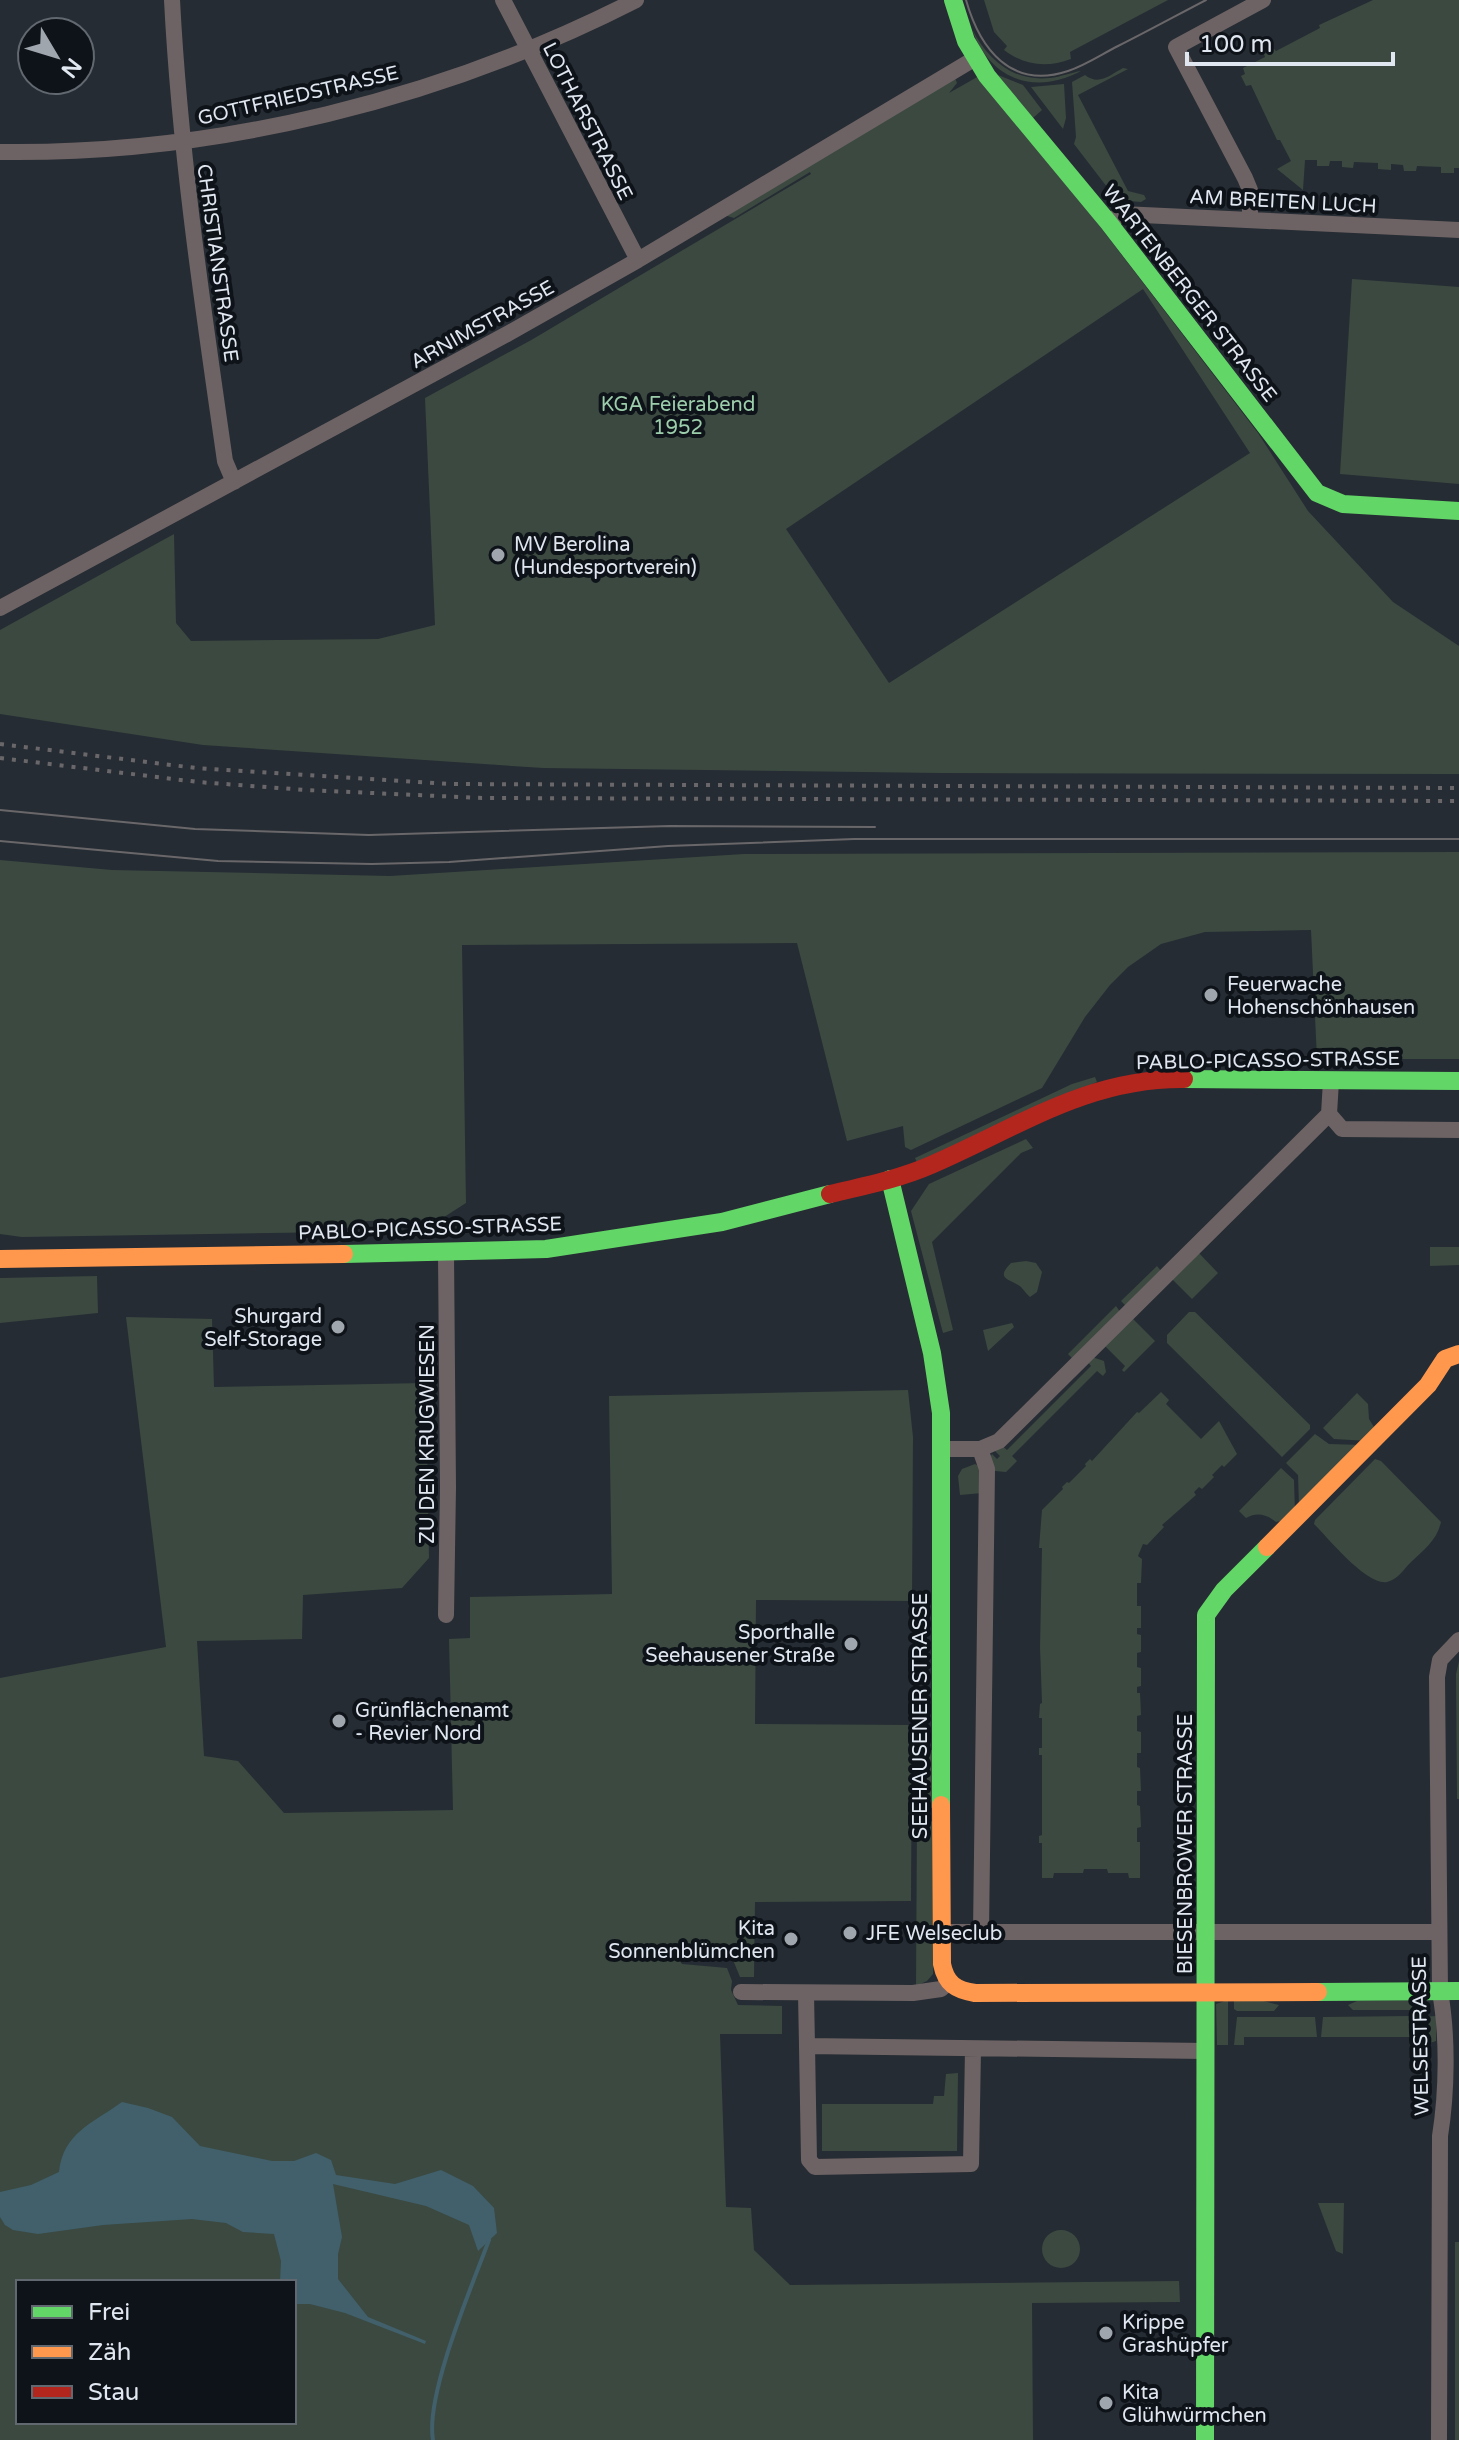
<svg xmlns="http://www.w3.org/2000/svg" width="1459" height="2440" font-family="'Varela Round',sans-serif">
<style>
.green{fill:#3b4941;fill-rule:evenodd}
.water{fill:#41606b}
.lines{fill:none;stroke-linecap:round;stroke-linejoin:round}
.stream{stroke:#41606b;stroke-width:4}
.street{stroke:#6d6364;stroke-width:16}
.fast{stroke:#63d668;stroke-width:18}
.slow{stroke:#ff974d;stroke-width:18}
.jam{stroke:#b3261e;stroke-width:18}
.tram{stroke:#696769;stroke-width:2}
.rail{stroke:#696769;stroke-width:4;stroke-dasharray:4 8;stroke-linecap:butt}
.poi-dot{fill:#a0a6ae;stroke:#0e1319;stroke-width:3}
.labels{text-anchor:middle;stroke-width:8;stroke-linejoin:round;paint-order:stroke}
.street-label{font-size:20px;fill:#e1e7f0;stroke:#0e1319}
.park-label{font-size:20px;fill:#9cceab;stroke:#0e1319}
.poi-label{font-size:20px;fill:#e1e7f0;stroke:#0e1319;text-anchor:start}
</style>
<rect width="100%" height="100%" fill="#262c33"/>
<path class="green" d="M 984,0 L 1168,0 L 1070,52 L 1071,59 C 1047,68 1025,66 1004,50 L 1007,46 L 994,32 Z
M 1373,0 L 1459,0 L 1459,168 L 1454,168 L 1454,173 L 1441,173 L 1441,167 L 1417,166 L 1416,171 L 1404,171 L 1403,165 L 1391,164 L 1391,170 L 1378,169 L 1378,163 L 1354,162 L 1353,168 L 1342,167 L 1342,161 L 1330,161 L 1329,166 L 1317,166 L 1317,160 L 1305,160 L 1303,190 L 1277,169 L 1291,161 L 1280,140 L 1277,140 L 1251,85 L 1246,86 L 1241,76 L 1245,74 L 1243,68 L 1265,57 L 1264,54 L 1274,49 L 1276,51 L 1320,28 L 1319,25 Z
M 972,29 C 988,60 1013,82 1050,78 C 1060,77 1073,72 1081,71 C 1034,96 989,79 972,29 Z
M 1123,68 L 1128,69 L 1078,95 L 1128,191 L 1144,195 L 1146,199 L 1141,202 L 1117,200 L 1074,144 L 1076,137 L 1072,82 L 1085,75 C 1099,86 1110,75 1123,68 Z
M 998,75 L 1023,85 L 1042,110 L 1033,118 Z
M 979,76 L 1036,143 L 1258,433 L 1308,511 L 1393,602 L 1459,646 L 1459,774 L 940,773 L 543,768 L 203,745 L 0,714 L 0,630 L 174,534 L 176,623 L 191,641 L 378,639 L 435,625 L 425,398 L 533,339 L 811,174 L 810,172 L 734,218 L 724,215 L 955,78 L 957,83 L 949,93 ZM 1143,289 L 1250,453 L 889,683 L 786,529 Z
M 1064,84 L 1066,118 L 1063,129 L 1031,87 Z
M 1352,279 L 1459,287 L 1459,484 L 1340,474 Z
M 1459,852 L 1459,1059 L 1317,1059 L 1311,930 L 1205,932 L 1161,944 L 1128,967 L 1110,985 L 1085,1017 L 1042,1088 L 911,1150 L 905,1147 L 903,1126 L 847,1141 L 797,943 L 462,945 L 466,1203 L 441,1219 L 367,1221 L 335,1232 L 22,1237 L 0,1234 L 0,860 L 112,870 L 390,876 L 744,854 Z
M 1095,1077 L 1097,1082 L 917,1162 L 915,1158 L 1072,1084 Z
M 1026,1139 L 1033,1148 L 1021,1153 L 932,1242 L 953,1330 L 943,1333 L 911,1211 L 929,1184 Z
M 1430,1247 L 1459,1247 L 1459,1265 L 1430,1266 Z
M 1197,1251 L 1218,1273 L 1192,1299 L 1171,1278 Z
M 1026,1261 L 1036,1263 L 1042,1272 L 1037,1292 L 1030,1297 C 1026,1294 1024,1290 1021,1287 C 1011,1279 994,1280 1011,1263 Z
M 1157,1266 L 1162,1272 L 1127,1307 L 1121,1301 Z
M 97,1276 L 98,1313 L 0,1323 L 0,1278 Z
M 1116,1306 L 1121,1313 L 1074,1360 L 1068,1354 Z
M 1189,1312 L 1195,1312 L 1310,1425 L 1310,1429 L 1282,1457 L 1167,1343 L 1167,1335 Z
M 126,1317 L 212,1319 L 214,1387 L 426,1383 L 429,1558 L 402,1588 L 303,1595 L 302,1639 L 197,1641 L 204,1756 L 238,1761 L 284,1813 L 453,1810 L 449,1639 L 470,1638 L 470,1597 L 612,1594 L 609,1396 L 908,1390 L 913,1437 L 912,1601 L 756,1600 L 755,1724 L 912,1725 L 911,1901 L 755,1902 L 754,1977 L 740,1977 L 733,1960 L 676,1955 L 682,1964 L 727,1968 L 732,1981 L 731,1990 L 738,2005 L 782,2006 L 782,2034 L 720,2034 L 726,2207 L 751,2208 L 754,2250 L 790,2285 L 1179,2281 L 1180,2302 L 1032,2303 L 1033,2440 L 0,2440 L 0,1678 L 166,1647 ZM 18,2282 L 294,2282 L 294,2422 L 18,2422 Z
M 1131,1317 L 1155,1341 L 1124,1372 L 1122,1370 L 1125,1366 L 1104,1345 Z
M 1012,1323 L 1014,1327 L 988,1351 L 983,1330 Z
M 1092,1357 L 1104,1361 L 1106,1372 L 1103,1376 L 1097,1371 L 1012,1456 L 1017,1461 L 1006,1472 L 995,1471 L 990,1458 L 992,1454 L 997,1459 L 1000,1456 L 995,1451 L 1001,1445 L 1007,1450 L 1091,1366 L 1087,1361 Z
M 1161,1392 L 1169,1400 L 1166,1404 L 1201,1439 L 1219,1421 L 1237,1454 L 1224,1467 L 1222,1465 L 1212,1475 L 1214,1477 L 1202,1489 L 1199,1487 L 1194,1492 L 1196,1495 L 1162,1525 L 1164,1527 L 1147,1545 L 1143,1544 L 1138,1556 L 1142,1559 L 1141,1583 L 1137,1583 L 1137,1606 L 1141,1606 L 1141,1628 L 1137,1628 L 1137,1634 L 1141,1635 L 1141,1652 L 1137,1653 L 1137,1667 L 1141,1668 L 1141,1686 L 1137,1687 L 1137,1693 L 1140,1693 L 1141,1715 L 1137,1716 L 1137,1731 L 1141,1732 L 1141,1753 L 1137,1753 L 1137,1767 L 1140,1768 L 1141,1791 L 1137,1791 L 1137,1805 L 1140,1806 L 1141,1827 L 1137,1828 L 1137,1842 L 1140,1842 L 1140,1878 L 1129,1878 L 1128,1873 L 1108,1873 L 1107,1869 L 1084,1869 L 1083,1873 L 1054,1873 L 1053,1878 L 1042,1878 L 1042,1843 L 1039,1843 L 1039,1836 L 1042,1835 L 1042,1755 L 1039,1755 L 1039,1748 L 1042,1748 L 1042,1718 L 1039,1718 L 1040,1704 L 1042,1703 L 1040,1647 L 1042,1548 L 1039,1548 L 1042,1510 L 1063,1489 L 1062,1487 L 1067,1482 L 1069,1483 L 1086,1466 L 1085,1464 L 1090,1459 L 1092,1461 L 1137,1412 L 1139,1413 Z
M 1357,1393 L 1368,1404 L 1369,1419 L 1374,1427 L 1368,1441 L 1334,1439 L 1323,1428 Z
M 1315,1434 L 1329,1444 L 1362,1445 L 1299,1506 L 1298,1475 L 1286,1463 Z
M 1375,1459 L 1381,1461 L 1441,1522 C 1437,1540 1424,1550 1411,1562 C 1404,1569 1397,1580 1387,1582 C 1367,1586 1328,1538 1314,1524 L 1315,1520 Z
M 975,1464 L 983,1468 L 982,1493 L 960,1495 L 958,1476 L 962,1469 Z
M 1281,1468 L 1294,1480 L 1295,1513 L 1289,1519 L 1276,1522 C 1266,1514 1257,1512 1246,1518 L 1239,1511 Z
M 1459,1661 L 1459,1799 L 1457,1799 L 1456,1674 Z
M 917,1750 L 936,1750 L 935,1807 L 917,1811 Z
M 917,1819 L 935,1822 L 933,1974 L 927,1981 L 916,1986 Z
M 1228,2000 L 1228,2045 L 1217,2045 L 1216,2004 Z
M 1234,2000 L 1260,2000 L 1279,2005 L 1274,2011 L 1237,2011 L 1234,2009 Z
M 1414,2000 L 1411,2010 L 1353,2010 L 1348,2005 L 1357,2001 Z
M 1411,2016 L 1415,2019 L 1413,2045 L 1411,2045 L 1411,2037 L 1321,2037 L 1323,2017 Z
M 1436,2016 L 1436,2041 L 1424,2045 L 1421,2043 L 1421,2017 Z
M 1237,2017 L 1315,2017 L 1317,2037 L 1244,2037 L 1244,2045 L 1234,2045 Z
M 958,2073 L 957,2151 L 822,2151 L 822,2104 L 933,2104 L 934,2096 L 944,2096 L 946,2074 Z
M 1318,2203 L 1344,2203 L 1343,2254 L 1336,2251 Z
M1042 2249a19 19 0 1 1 38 0a19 19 0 1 1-38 0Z
M 1455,2242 L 1459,2242 L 1459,2440 L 1455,2440 Z"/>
<path class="water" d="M 122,2102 L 148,2108 L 172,2117 L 200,2146 L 272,2161 L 294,2161 L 316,2153 L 331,2160 L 336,2175 L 395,2184 L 441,2170 L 473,2186 L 494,2208 L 497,2233 L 478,2251 L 469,2225 L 426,2206 L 333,2184 L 342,2237 L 338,2254 L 338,2279 L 368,2317 L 426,2341 L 425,2344 L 345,2313 L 310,2304 L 294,2304 L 294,2282 L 280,2282 L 281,2261 L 274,2234 L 243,2232 L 226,2223 L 192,2219 L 103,2225 L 38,2234 L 13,2230 L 5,2225 L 0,2217 L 0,2192 L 31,2185 L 59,2172 C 63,2133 93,2123 122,2102 Z"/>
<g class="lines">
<path class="stream" d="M 433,2440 C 425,2395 472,2286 489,2240"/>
<path class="street" d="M 172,0 C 180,155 203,308 225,461 L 234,482
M 503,0 L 638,260
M 0,152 C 218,155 442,99 636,0
M 1250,219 L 1250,190 L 1245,178 L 1176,47 L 1263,0
M 1108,222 L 1122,214 L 1459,230
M 0,608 L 509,333 L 638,260 L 974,59
M 1329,1114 L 1342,1129 L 1459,1130
M 943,1449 L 980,1449 L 999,1441 L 1329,1114 L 1331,1081
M 980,1449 L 987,1469 L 981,1932
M 446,1615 L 448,1487 L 446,1253
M 941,1932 L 1439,1932
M 741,1992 L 913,1993 L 941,1989 L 948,1983
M 806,1993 L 807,2046 L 1206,2051
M 807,2046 L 809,2160 L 815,2167 L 971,2164 L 973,2049
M 1439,2440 L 1440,2136 C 1447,2092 1448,2036 1440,1992 L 1437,1677 L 1440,1660 L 1459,1640"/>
<path class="fast" d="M 953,0 L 966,41 L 987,76 L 1108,222 L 1317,493 L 1343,504 L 1459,511
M 1184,1079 L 1459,1081
M 890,1179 L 932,1353 L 941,1413 L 941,1805
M 344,1254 L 546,1249 L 722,1222 L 830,1194
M 1318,1992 L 1459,1991
M 1205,2440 L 1206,1615 L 1224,1590 L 1267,1547"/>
<path class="slow" d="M 0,1259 L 344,1254
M 1267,1547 L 1428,1385 L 1445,1359 L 1459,1354
M 941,1805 L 942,1964 C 946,1984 956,1990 975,1993 L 1318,1992"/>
<path class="jam" d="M 830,1194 C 864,1186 899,1179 931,1165 C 1017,1128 1087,1078 1184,1079"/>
<path class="tram" d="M 966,0 C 980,49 1011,90 1068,71 C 1086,65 1102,54 1118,46 C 1148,31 1177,15 1206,0
M 0,810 L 195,829 L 369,835 L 670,826 L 875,827
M 0,841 L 218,861 L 372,864 L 449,862 L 668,846 L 854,839 L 1459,839"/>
<path class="rail" d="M 0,744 L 196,768 L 449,784 L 1459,788
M 0,758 L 198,782 L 306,790 L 482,798 L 1459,801"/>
</g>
<g class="poi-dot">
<circle cx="498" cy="555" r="8"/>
<circle cx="1211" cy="995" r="8"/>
<circle cx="338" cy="1327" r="8"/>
<circle cx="851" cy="1644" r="8"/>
<circle cx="339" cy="1721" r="8"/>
<circle cx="850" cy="1933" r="8"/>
<circle cx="791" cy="1939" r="8"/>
<circle cx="1106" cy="2333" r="8"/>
<circle cx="1106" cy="2403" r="8"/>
</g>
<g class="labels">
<g class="street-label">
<text transform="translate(298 95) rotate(-13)" y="7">GOTTFRIEDSTRASSE</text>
<text transform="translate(588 121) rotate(63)" y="7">LOTHARSTRASSE</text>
<text transform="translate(1283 201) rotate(3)" y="7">AM BREITEN LUCH</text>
<text transform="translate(218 263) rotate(82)" y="7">CHRISTIANSTRASSE</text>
<text transform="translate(1190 293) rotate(52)" y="7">WARTENBERGER STRASSE</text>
<text transform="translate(482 324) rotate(-29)" y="7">ARNIMSTRASSE</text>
<text transform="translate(1268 1060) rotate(-1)" y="7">PABLO-PICASSO-STRASSE</text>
<text transform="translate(430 1228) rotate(-2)" y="7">PABLO-PICASSO-STRASSE</text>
<text transform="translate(427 1434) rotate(-90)" y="7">ZU DEN KRUGWIESEN</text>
<text transform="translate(920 1716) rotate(-90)" y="7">SEEHAUSENER STRASSE</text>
<text transform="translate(1185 1844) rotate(-90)" y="7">BIESENBROWER STRASSE</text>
<text transform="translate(1420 2036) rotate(-91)" y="7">WELSESTRASSE</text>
</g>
<g class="park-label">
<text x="678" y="411">KGA Feierabend<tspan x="678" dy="23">1952</tspan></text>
</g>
<g class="poi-label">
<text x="514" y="551">MV Berolina<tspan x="514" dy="23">(Hundesportverein)</tspan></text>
<text x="1227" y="991">Feuerwache<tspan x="1227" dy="23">Hohenschönhausen</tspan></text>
<text x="322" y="1323" text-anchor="end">Shurgard<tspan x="322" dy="23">Self-Storage</tspan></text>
<text x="835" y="1639" text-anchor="end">Sporthalle<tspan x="835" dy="23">Seehausener Straße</tspan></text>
<text x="355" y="1717">Grünflächenamt<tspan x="355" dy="23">- Revier Nord</tspan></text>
<text x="775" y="1935" text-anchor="end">Kita<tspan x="775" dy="23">Sonnenblümchen</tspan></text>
<text x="866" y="1940">JFE Welseclub</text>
<text x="1122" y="2329">Krippe<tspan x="1122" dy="23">Grashüpfer</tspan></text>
<text x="1122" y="2399">Kita<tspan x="1122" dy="23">Glühwürmchen</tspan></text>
</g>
</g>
<rect x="16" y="2280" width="280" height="144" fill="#0e1319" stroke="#62686f" stroke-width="2"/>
<rect x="32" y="2306" width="40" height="12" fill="#63d668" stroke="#62686f" stroke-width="2"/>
<text x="88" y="2320" font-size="24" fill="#e1e7f0">Frei</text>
<rect x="32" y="2346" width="40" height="12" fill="#ff974d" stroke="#62686f" stroke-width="2"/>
<text x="88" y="2360" font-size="24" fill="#e1e7f0">Zäh</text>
<rect x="32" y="2386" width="40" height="12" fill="#b3261e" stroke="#62686f" stroke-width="2"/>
<text x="88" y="2400" font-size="24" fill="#e1e7f0">Stau</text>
<g transform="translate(56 56) rotate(128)"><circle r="38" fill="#0e1319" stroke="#62686f" stroke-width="2"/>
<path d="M0-6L14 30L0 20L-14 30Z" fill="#a0a6ae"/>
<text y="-12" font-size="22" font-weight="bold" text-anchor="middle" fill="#e1e7f0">N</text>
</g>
<path d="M1187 52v12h206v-12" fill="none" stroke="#e1e7f0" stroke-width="4"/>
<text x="1199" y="52" font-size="24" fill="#e1e7f0" stroke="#0e1319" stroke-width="6" paint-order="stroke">100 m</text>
</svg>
